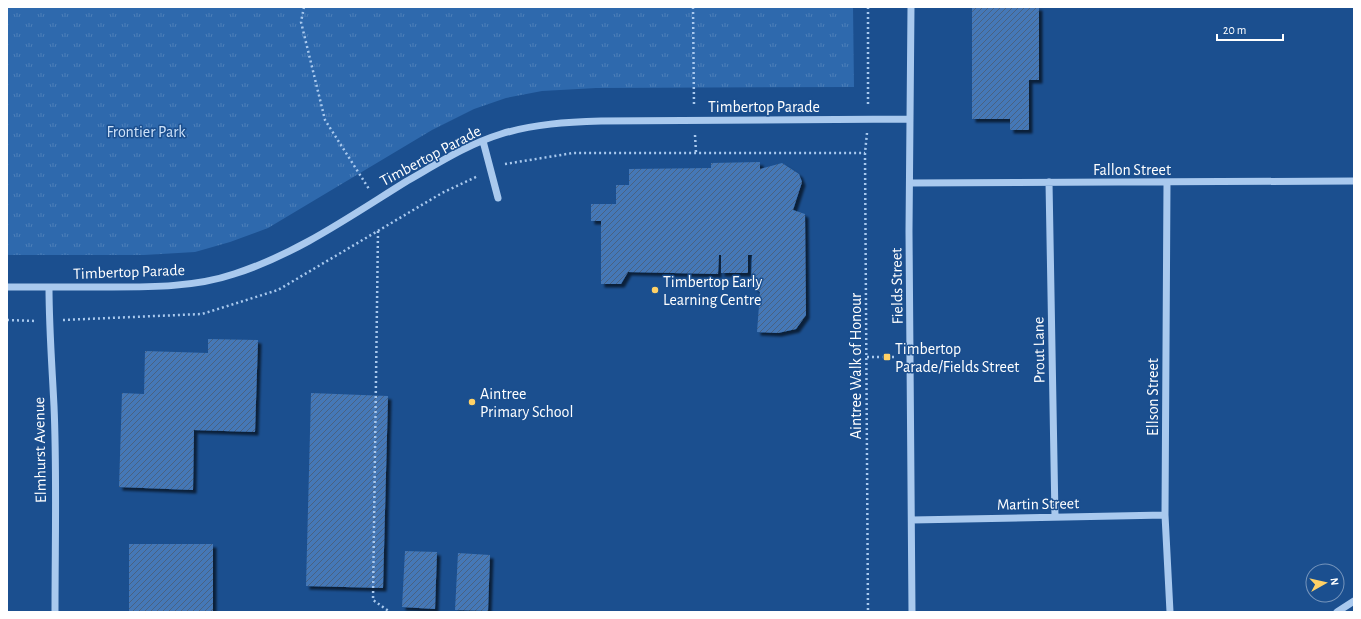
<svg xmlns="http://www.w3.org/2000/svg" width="1361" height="619" font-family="'Alegreya Sans',sans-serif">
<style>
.park{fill:url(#park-tufts)}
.building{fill:url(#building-hatch);filter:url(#shadow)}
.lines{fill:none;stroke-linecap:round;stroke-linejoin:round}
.path{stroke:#a9c9ee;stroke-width:2.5;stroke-dasharray:2 3;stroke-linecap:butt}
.minor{stroke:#a9c9ee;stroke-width:7}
.poi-dot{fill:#ffd166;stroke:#1b4f8f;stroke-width:1.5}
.labels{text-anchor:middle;stroke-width:3;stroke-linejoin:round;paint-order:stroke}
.street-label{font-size:16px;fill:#fff;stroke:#1b4f8f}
.park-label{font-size:16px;fill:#cfe3fa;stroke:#1b4f8f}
.poi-label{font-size:16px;fill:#fff;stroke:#1b4f8f;text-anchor:start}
</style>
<defs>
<pattern id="park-tufts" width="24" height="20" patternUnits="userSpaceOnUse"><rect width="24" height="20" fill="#2e69ad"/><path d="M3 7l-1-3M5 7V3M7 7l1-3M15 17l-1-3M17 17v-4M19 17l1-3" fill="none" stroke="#4d80b9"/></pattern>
<pattern id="building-hatch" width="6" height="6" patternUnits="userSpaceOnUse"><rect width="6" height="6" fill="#4478b7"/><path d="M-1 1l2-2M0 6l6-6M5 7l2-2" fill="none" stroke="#486282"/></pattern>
<filter id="shadow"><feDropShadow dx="3.5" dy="3.5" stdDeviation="1" flood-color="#0009"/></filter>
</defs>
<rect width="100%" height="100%" fill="#1b4f8f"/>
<path class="park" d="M 7,7 L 853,7 L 854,87 L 596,88 L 542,91 L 506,98 L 474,109 L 432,130 L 268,228 L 230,242 L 195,252 L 144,255 L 7,255 Z"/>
<path class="building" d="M 972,7 L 1039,7 L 1039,80 L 1029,80 L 1029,130 L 1010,130 L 1010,119 L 972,119 Z
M 760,162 L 760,169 L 782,163 L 799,174 L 802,182 L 793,210 L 805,214 L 806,315 L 796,329 L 778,333 L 757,332 L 760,292 L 751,285 L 752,255 L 748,255 L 748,273 L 721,273 L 721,255 L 719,255 L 718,274 L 628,272 L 621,284 L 601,284 L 601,221 L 591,221 L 591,204 L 616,204 L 616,185 L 629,185 L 629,169 L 711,168 L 711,163 Z
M 208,339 L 258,340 L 255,432 L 194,430 L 193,490 L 119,487 L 122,393 L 144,394 L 145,351 L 208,353 Z
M 311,393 L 388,396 L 383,588 L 306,586 Z
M 129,544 L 213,544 L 213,612 L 129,612 Z
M 405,551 L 437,552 L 435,609 L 402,607 Z
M 458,553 L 490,555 L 488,611 L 455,610 Z"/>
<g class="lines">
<path class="path" d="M 304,7 L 301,22 L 325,120 L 369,189
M 693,7 L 694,106
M 868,7 L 868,106
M 867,133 L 865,153 L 868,612
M 695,135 L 696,152
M 505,164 L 573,153 L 865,153
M 378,231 L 373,600 L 390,612
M 7,320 L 36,321
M 63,320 L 202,314 L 278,290 L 442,193 L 478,176
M 867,357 L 896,357"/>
<path class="minor" d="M 911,7 L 909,231 L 912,612
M 483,141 L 498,198
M 1049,182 L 1055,517
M 910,183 L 1354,181
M 1167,183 L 1165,515 L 1170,612
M 7,287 C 42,287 77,287 112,287 C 152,287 196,287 234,274 C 297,254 352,215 407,181 C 437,164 468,144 501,134 C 534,124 567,122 601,121 L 910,119
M 49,287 C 49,327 52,366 54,406 C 57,474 55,543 55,612
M 912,520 L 1165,515
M 1337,612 L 1354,601"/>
</g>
<g class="poi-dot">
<circle cx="655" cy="290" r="4"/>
<rect x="883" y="353" width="8" height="8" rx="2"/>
<circle cx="472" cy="402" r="4"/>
</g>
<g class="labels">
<g class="street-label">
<text x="764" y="112">Timbertop Parade</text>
<text transform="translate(430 155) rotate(-28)" y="6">Timbertop Parade</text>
<text x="1132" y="175">Fallon Street</text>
<text transform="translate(129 271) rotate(-2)" y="6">Timbertop Parade</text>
<text transform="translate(896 286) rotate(-91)" y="6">Fields Street</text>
<text transform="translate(1038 350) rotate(-91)" y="6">Prout Lane</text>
<text transform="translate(855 366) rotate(-90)" y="6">Aintree Walk of Honour</text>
<text transform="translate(1152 397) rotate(-90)" y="6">Ellson Street</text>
<text transform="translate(39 450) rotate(-91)" y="6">Elmhurst Avenue</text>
<text transform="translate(1038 503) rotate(-1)" y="6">Martin Street</text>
</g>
<g class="park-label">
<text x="146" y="137">Frontier Park</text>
</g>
<g class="poi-label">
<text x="663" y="287">Timbertop Early<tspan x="663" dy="18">Learning Centre</tspan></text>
<text x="895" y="354">Timbertop<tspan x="895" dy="18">Parade/Fields Street</tspan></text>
<text x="480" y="399">Aintree<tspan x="480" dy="18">Primary School</tspan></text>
</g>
</g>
<rect width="1361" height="619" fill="none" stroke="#ffffff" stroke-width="16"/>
<g transform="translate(1325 583) rotate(82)"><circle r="19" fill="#1b4f8f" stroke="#7695bc"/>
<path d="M0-3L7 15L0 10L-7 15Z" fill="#ffd166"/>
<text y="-6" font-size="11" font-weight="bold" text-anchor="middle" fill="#ffffff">N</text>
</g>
<path d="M1217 34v6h66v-6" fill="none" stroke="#ffffff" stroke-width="2"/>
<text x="1223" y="34" font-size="12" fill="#ffffff" stroke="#1b4f8f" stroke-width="3" paint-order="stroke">20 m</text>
</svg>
